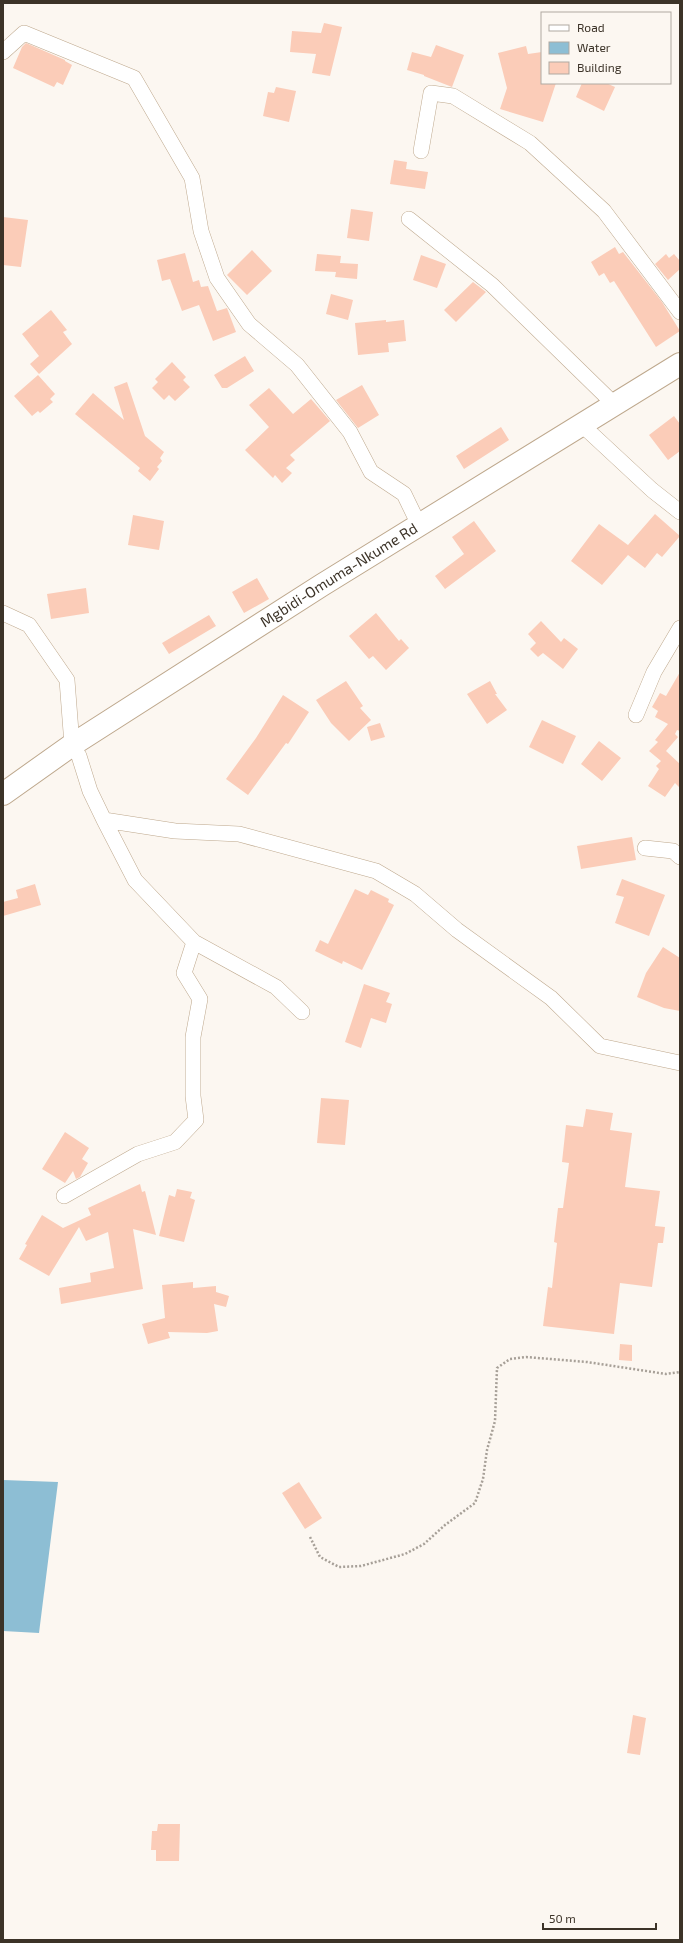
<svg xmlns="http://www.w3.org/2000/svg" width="683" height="1943" font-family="'Exo 2',sans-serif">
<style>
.water{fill:#8dbed4}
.building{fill:#fbccb8}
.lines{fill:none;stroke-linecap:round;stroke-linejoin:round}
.street-casing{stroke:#bea88d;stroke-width:16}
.secondary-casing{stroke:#bea88d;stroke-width:24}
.path{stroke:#a7a098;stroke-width:2.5;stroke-dasharray:2 2;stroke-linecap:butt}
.street{stroke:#fff;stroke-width:15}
.secondary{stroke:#fff;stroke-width:22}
.labels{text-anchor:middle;stroke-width:3.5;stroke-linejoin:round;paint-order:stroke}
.street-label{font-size:15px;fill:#3c3328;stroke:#fcf7f1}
</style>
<rect width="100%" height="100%" fill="#fcf7f1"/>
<path class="water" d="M 3,1480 L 58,1482 L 39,1633 L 3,1631 Z"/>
<path class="building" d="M 324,23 L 342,27 L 330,76 L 312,73 L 316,54 L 290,52 L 292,31 L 321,33 Z
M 26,43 L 65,60 L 65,61 L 72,65 L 63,85 L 57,82 L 54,87 L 13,68 L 22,47 Z
M 436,45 L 464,55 L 452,87 L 424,76 L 424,75 L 407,70 L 412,52 L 431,57 Z
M 526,46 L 528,54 L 542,52 L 542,83 L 556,83 L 543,122 L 500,109 L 507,88 L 498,53 Z
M 582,83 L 606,83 L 615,87 L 604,111 L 576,97 Z
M 276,87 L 296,91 L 289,122 L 263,116 L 268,92 L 274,93 Z
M 394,160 L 407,162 L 406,169 L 428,172 L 425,189 L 390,184 Z
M 351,209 L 373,212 L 369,241 L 347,238 Z
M 3,217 L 28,220 L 21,267 L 3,265 Z
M 615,247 L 619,254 L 623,252 L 662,302 L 680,331 L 656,347 L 614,281 L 610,283 L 604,273 L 599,276 L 591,262 Z
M 252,250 L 272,271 L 247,295 L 227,275 Z
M 185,253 L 193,282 L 199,280 L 201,287 L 208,286 L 217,311 L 227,308 L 236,332 L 213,341 L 199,305 L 182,311 L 170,279 L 162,281 L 157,260 Z
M 317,254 L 341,256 L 340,263 L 358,264 L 357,279 L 335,277 L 336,272 L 315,271 Z
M 666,254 L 669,258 L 674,254 L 680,261 L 680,269 L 668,280 L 655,264 Z
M 421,255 L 446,264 L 437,288 L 413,280 Z
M 473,282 L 486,292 L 456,322 L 444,310 Z
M 331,294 L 353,300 L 348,320 L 326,314 Z
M 51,310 L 67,330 L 63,332 L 72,344 L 39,374 L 30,364 L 39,356 L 22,334 Z
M 386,320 L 386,322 L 404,320 L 406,341 L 388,343 L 389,352 L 358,355 L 355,323 Z
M 245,356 L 254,371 L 227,388 L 222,388 L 214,375 Z
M 172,362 L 186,377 L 183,380 L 190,387 L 175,401 L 169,395 L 164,400 L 152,388 L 158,382 L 155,379 Z
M 38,375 L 55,394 L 50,399 L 53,402 L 40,413 L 38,411 L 32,416 L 14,396 Z
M 127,382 L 145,436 L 164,452 L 160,458 L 162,461 L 157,467 L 159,469 L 150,481 L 138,471 L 140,468 L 75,414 L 93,393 L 124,420 L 114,387 Z
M 362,385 L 379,415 L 358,428 L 336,400 Z
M 269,388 L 293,414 L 311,399 L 330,421 L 290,455 L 295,460 L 286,468 L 292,473 L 282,483 L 275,475 L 273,478 L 245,450 L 269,427 L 249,405 Z
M 674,416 L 680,424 L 680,451 L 668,460 L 649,435 Z
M 501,427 L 509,440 L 464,469 L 456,456 Z
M 655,514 L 680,536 L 662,557 L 657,553 L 645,568 L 628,555 L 602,585 L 571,561 L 599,524 L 628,545 Z
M 133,515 L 164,521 L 159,550 L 128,545 Z
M 474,521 L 496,551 L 445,589 L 435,576 L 464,554 L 452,537 Z
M 257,578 L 269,599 L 244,613 L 232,592 Z
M 86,588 L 89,613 L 51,619 L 47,594 Z
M 376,613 L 399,641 L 401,639 L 409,648 L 386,670 L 373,656 L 369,659 L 349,636 Z
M 209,615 L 216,626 L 169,654 L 162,643 Z
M 541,621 L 561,642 L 564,638 L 578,649 L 563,669 L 543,653 L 538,657 L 530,649 L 536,643 L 528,634 Z
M 680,672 L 680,731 L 677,730 L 675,734 L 678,737 L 666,751 L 680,764 L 680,788 L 675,783 L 665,797 L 648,786 L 659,769 L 656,766 L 661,761 L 649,751 L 658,742 L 655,740 L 668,724 L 655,717 L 658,711 L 652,707 L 660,693 L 666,696 Z
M 346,681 L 363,706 L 360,708 L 371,720 L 349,741 L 331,723 L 316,700 Z
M 490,681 L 497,694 L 495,694 L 507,710 L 487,724 L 467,694 Z
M 283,695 L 309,712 L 288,744 L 286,743 L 248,795 L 226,779 L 256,738 Z
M 542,720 L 576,736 L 563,764 L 529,747 Z
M 380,723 L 385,737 L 371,741 L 367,727 Z
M 599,741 L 621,758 L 602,781 L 581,764 Z
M 632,837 L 636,860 L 581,869 L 577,846 Z
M 622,879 L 665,895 L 649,936 L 615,923 L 624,897 L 616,895 Z
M 35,884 L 41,905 L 3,916 L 3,902 L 18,898 L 16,890 Z
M 355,889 L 368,895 L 371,890 L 389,899 L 388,902 L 394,905 L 362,970 L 343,961 L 342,964 L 315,951 L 320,940 L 328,944 Z
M 663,947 L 680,958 L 680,1011 L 664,1008 L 637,997 L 646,973 Z
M 364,984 L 390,993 L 386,1002 L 392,1004 L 386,1023 L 371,1018 L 361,1048 L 345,1042 Z
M 321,1098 L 349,1100 L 345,1145 L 317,1143 Z
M 586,1109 L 613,1113 L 610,1130 L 632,1133 L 625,1187 L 660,1191 L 655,1226 L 665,1227 L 663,1243 L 658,1243 L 652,1287 L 620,1283 L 614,1334 L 543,1326 L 548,1287 L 552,1288 L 557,1243 L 554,1242 L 558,1208 L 563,1208 L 569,1163 L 562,1162 L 566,1125 L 583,1127 Z
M 65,1132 L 89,1148 L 82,1159 L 88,1163 L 80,1177 L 76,1179 L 73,1171 L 65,1183 L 42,1169 Z
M 140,1184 L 142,1192 L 145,1191 L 156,1235 L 133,1229 L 143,1289 L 61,1304 L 59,1288 L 91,1282 L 90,1273 L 114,1268 L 108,1232 L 86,1241 L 79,1227 L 49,1276 L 19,1259 L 27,1245 L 25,1244 L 42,1215 L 63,1228 L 91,1215 L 88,1208 Z
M 177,1189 L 192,1192 L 190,1198 L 195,1200 L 184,1242 L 159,1236 L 169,1195 L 175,1197 Z
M 193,1282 L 193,1288 L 216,1286 L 216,1292 L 229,1296 L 226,1307 L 214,1304 L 218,1331 L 207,1333 L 168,1332 L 170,1338 L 148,1344 L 142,1324 L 165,1318 L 162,1285 Z
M 620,1344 L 632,1345 L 632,1361 L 619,1360 Z
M 299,1482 L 322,1518 L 305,1529 L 282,1493 Z
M 633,1715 L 646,1718 L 640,1755 L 627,1753 Z
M 158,1824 L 180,1824 L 179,1861 L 156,1861 L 156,1850 L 151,1850 L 152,1831 L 157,1831 Z"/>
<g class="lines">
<defs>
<path id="street" d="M 3,52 L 24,33 L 134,78 L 192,178 L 201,231 L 217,278 L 249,324 L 297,365 L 350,432 L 371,472 L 404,494 L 419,525
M 421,151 L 431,93 L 453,96 L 530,143 L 604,211 L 680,312
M 409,219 L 492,285 L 615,405
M 582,425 L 652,490 L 680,512
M 3,613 L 29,625 L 67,680 L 72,745 L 79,756 L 90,791 L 104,820
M 636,715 L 654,672 L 680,628
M 645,848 L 673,851 L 680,857
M 302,1012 L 276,987 L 194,942 L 135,880 L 104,820 L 175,831 L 239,834 L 376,871 L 415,894 L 457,930 L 551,998 L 600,1046 L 680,1063
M 64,1196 L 138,1154 L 175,1142 L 196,1120 L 193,1096 L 193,1037 L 200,999 L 184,973 L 194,942"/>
<g id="secondary">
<path id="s1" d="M 3,794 L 72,745 L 322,585 L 680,364"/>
</g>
</defs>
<use href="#street" class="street-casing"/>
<use href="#secondary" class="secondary-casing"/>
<path class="path" d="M 310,1537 L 320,1557 L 339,1567 L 361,1566 L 405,1554 L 424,1544 L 445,1525 L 475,1503 L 483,1479 L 487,1450 L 495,1421 L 497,1368 L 510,1359 L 526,1357 L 587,1362 L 666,1374 L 680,1372"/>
<use href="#street" class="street"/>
<use href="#secondary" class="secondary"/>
</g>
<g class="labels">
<g class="street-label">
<text dy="5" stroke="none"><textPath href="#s1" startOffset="401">Mgbidi-Omuma-Nkume Rd</textPath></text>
</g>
</g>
<rect width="683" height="1943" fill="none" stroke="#3c3328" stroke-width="8"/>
<rect x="541" y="12" width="130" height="72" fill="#fcf7f1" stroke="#afa9a1"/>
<rect x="549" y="25" width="20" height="6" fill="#ffffff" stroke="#afa9a1"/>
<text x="577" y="32" font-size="12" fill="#3c3328">Road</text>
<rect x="549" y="42" width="20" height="12" fill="#8dbed4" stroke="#afa9a1"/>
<text x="577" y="52" font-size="12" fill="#3c3328">Water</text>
<rect x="549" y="62" width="20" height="12" fill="#fbccb8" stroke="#afa9a1"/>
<text x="577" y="72" font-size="12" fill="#3c3328">Building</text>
<path d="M543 1923v6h113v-6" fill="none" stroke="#3c3328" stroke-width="2"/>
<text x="549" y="1923" font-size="12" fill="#3c3328" stroke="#fcf7f1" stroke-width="3" paint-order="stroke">50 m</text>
</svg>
